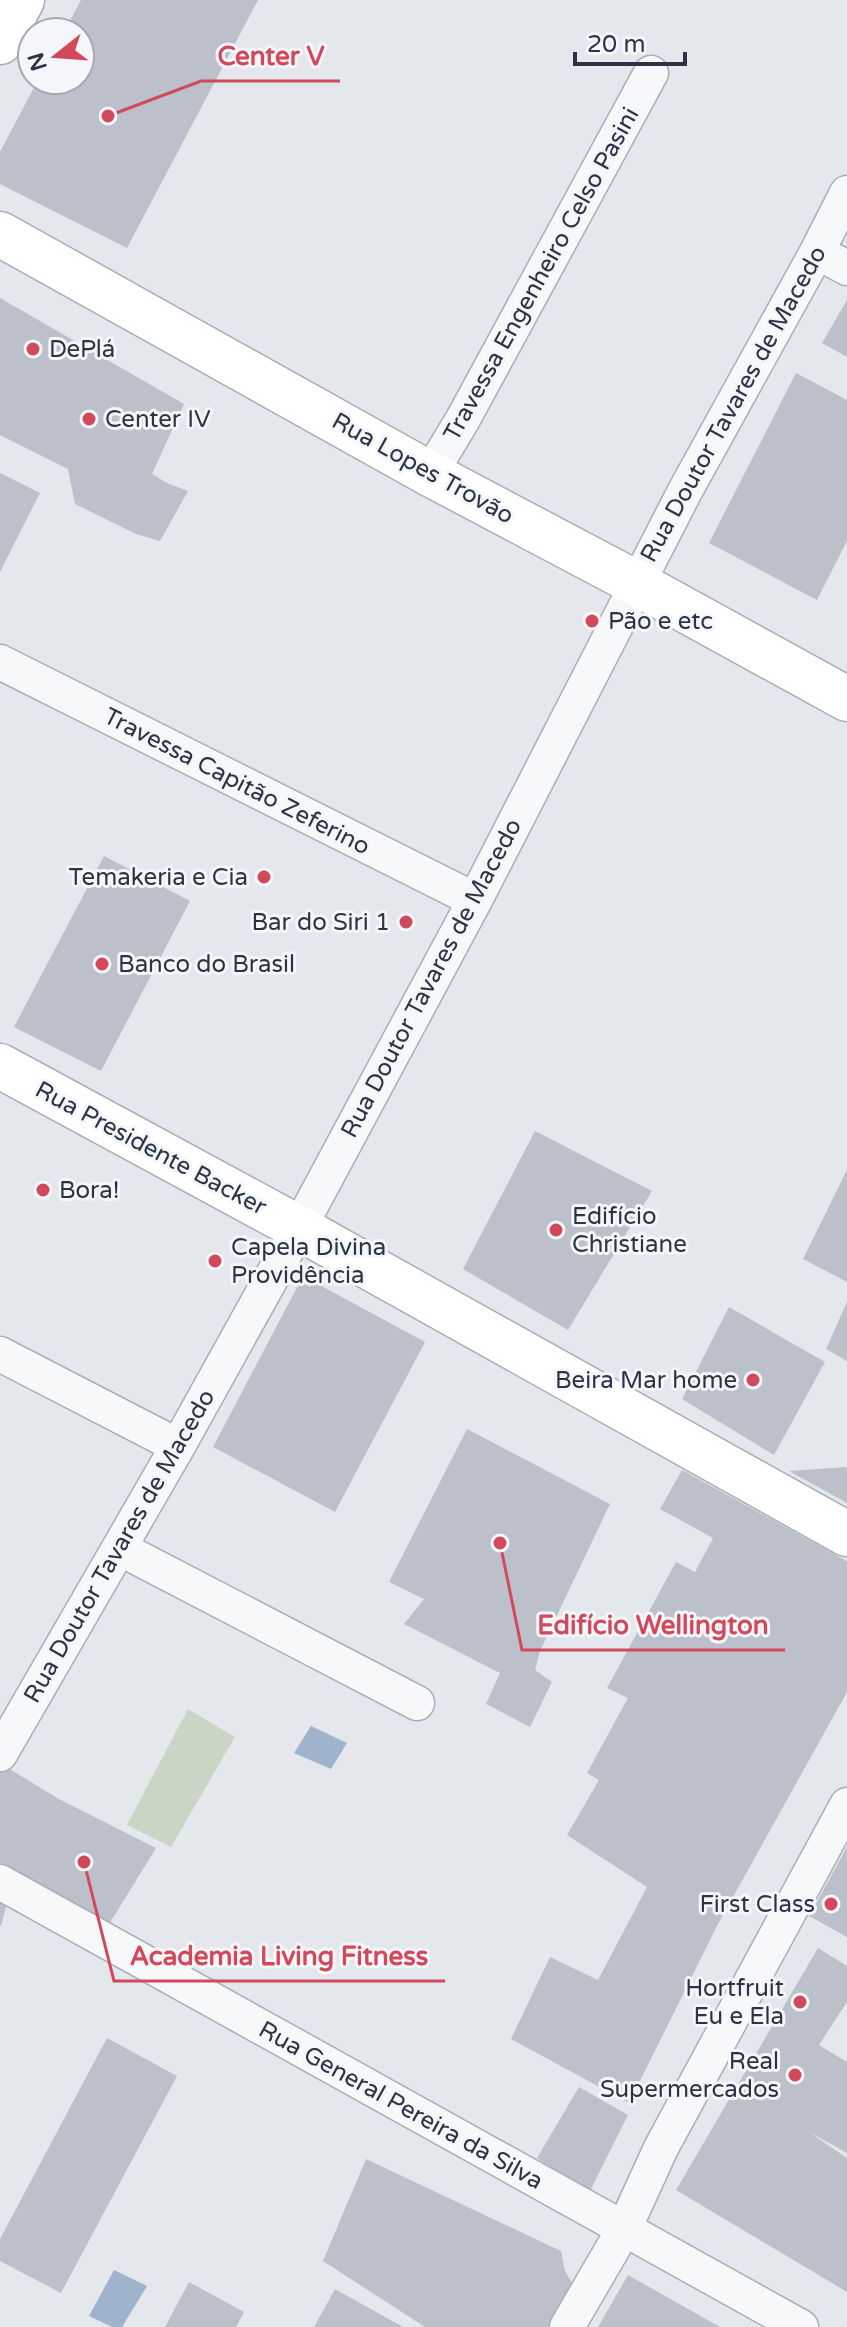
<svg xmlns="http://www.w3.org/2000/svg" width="847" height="2327" font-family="'Varela Round',sans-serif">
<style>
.green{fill:#c9d6c5}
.water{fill:#9fb4cc}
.building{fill:#bbc0ca}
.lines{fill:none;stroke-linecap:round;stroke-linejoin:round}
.street-casing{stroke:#a9aeb7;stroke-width:37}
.secondary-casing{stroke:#a9aeb7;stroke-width:47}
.primary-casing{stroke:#a3abb8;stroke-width:47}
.street{stroke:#f7f8fa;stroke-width:34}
.secondary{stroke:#fff;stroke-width:44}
.primary{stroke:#fff;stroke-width:44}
.poi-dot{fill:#d1495b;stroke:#f4f6f9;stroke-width:3}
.labels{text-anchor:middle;stroke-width:6;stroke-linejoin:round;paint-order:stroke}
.street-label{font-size:24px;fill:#2b3445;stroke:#f4f6f9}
.poi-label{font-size:24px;fill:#2b3445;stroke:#f4f6f9;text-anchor:start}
.leader{fill:none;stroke:#d1495b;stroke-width:3}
.callout-dot{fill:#d1495b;stroke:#f4f6f9;stroke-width:3}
.callout-label{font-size:26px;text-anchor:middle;font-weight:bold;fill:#d1495b;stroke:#f4f6f9;stroke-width:6;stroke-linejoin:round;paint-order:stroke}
</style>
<rect width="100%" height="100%" fill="#e4e7ec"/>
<path class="green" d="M 188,1709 L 235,1737 L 171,1847 L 127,1825 Z"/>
<path class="water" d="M 311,1726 L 347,1743 L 331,1769 L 294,1753 Z
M 114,2270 L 147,2286 L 122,2327 L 112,2327 L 89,2316 Z"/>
<path class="building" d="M 81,0 L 258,0 L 127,248 L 0,184 L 0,152 L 38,80 L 80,80 L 80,32 L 64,32 Z
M 0,298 L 184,404 L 152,474 L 167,483 L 188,491 L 160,541 L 136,534 L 75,504 L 68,469 L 0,435 Z
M 847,300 L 847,357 L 822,343 Z
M 796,373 L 847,400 L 847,541 L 817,600 L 709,543 Z
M 0,473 L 40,493 L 0,572 Z
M 104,856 L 190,901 L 101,1071 L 14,1027 Z
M 535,1131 L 652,1191 L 568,1330 L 463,1269 Z
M 847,1170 L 847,1282 L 803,1259 Z
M 303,1276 L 425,1342 L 335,1512 L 213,1447 Z
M 847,1302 L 847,1361 L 826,1349 Z
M 729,1307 L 825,1362 L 774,1455 L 682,1399 Z
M 467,1429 L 610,1504 L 540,1651 L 535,1670 L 552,1682 L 530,1727 L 486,1704 L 500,1673 L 404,1624 L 424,1599 L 389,1582 Z
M 847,1467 L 847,1503 L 789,1471 Z
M 682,1470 L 847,1561 L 847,1692 L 718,1924 L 629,2103 L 511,2039 L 550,1957 L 598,1980 L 647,1887 L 567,1835 L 599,1780 L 587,1773 L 628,1698 L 607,1688 L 676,1562 L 695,1572 L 713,1538 L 660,1509 Z
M 3,1765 L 59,1799 L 156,1848 L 108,1926 L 0,1868 L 0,1770 Z
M 847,1847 L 847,1937 L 809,1916 Z
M 0,1890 L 9,1895 L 1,1926 L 0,1926 Z
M 818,1948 L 847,1966 L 847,2002 L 819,2045 L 847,2062 L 847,2153 L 809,2132 L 847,2158 L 847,2292 L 676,2190 Z
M 107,2038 L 177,2076 L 61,2293 L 0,2261 L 0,2239 Z
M 579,2087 L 628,2115 L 589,2193 L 537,2158 Z
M 366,2159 L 561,2251 L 565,2271 L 575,2288 L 554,2327 L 425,2327 L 323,2261 Z
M 628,2275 L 720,2327 L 598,2327 Z
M 189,2282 L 244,2312 L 236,2327 L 165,2327 Z
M 335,2289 L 403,2327 L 314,2327 Z"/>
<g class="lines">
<defs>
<path id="street" d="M 817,252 L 847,268
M 430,474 L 463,419 L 651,73
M 0,662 L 475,900
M 0,1354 L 178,1446
M 119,1548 L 417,1703
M 0,1754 L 178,1446 L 299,1228 L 475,900 L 685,491 L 817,252 L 847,193
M 0,1882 L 801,2327
M 567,2327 L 624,2229 L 661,2148 L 847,1805"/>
<path id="secondary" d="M 0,234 L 430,474 L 636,583 L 847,699
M 0,1066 L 299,1228 L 847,1534"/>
<path id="primary" d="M 0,42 L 22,0"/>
</defs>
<use href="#street" class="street-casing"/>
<use href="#secondary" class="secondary-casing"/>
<use href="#primary" class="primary-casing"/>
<use href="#street" class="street"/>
<use href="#secondary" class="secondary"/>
<use href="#primary" class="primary"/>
</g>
<g class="poi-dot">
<circle cx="33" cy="349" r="8"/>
<circle cx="89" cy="419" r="8"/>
<circle cx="592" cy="621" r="8"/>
<circle cx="264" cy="877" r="8"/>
<circle cx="406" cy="922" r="8"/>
<circle cx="102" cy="964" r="8"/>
<circle cx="43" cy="1190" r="8"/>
<circle cx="556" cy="1230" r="8"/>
<circle cx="215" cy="1261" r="8"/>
<circle cx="753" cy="1380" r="8"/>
<circle cx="831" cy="1904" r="8"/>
<circle cx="800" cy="2002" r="8"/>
<circle cx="795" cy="2075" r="8"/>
</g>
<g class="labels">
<g class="street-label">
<text transform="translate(541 274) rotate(-61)" y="8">Travessa Engenheiro Celso Pasini</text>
<text transform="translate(733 404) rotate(-61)" y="8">Rua Doutor Tavares de Macedo</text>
<text transform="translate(423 468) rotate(29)" y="8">Rua Lopes Trovão</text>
<text transform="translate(237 781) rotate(27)" y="8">Travessa Capitão Zeferino</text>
<text transform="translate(431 978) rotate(-62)" y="8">Rua Doutor Tavares de Macedo</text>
<text transform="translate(151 1148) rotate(28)" y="8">Rua Presidente Backer</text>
<text transform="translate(119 1546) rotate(-60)" y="8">Rua Doutor Tavares de Macedo</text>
<text transform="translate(401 2105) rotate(29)" y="8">Rua General Pereira da Silva</text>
</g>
<g class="poi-label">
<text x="49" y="357">DePlá</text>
<text x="105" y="427">Center IV</text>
<text x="608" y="629">Pão e etc</text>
<text x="248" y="885" text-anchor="end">Temakeria e Cia</text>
<text x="390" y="930" text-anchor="end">Bar do Siri 1</text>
<text x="118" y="972">Banco do Brasil</text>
<text x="59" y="1198">Bora!</text>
<text x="572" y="1224">Edifício<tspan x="572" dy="28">Christiane</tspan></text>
<text x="231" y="1255">Capela Divina<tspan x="231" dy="28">Providência</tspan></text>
<text x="737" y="1388" text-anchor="end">Beira Mar home</text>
<text x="815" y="1912" text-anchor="end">First Class</text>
<text x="784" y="1996" text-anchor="end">Hortfruit<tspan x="784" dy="28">Eu e Ela</tspan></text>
<text x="779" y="2069" text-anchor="end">Real<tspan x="779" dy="28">Supermercados</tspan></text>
</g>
</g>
<path class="leader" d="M108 116L201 81H340M500 1543L522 1650H785M84 1862L114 1981H445"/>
<g class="callout-dot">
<circle cx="108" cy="116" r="8"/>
<circle cx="500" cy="1543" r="8"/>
<circle cx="84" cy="1862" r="8"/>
</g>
<g class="callout-label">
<text x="271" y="65">Center V</text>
<text x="653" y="1634">Edifício Wellington</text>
<text x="279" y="1965">Academia Living Fitness</text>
</g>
<g transform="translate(56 56) rotate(253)"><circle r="38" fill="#f4f6f9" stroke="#a4a8b1" stroke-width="2"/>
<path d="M0-6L14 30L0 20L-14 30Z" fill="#d1495b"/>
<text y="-12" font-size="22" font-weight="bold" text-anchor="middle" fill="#2b3445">N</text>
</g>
<path d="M575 52v12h110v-12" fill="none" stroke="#2b3445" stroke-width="4"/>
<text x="587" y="52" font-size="24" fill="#2b3445" stroke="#f4f6f9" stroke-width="6" paint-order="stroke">20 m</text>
</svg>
